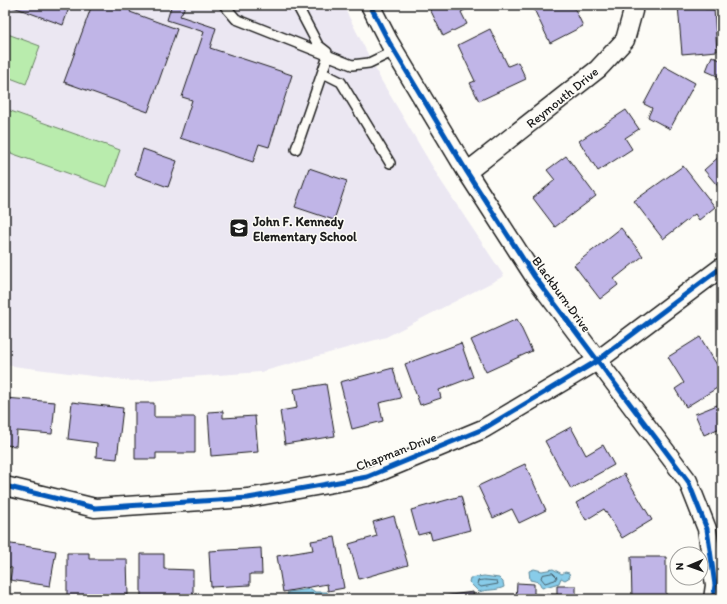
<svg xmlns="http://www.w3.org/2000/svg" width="727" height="604" font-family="Itim,sans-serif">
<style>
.built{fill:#ebe7f2}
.green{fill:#b9ecad;stroke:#6a8464}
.water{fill:#88cce9;stroke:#5d8697}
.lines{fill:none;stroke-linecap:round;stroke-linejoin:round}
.shore{stroke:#47626e;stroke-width:1}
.building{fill:#c0b5e7;stroke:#1c1c1c}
.lane-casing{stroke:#1c1c1c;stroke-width:12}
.street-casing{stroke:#1c1c1c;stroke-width:21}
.lane{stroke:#fdfcf7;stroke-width:9}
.street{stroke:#fdfcf7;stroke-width:18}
.cycleway-casing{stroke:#fdfcf7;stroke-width:8}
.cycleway{stroke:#0057b8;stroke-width:5}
.labels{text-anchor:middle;stroke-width:3;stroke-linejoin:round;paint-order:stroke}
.street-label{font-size:13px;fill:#1c1c1c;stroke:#fdfcf7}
.poi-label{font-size:13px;font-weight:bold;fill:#1c1c1c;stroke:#fdfcf7;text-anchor:start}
</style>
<rect width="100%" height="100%" fill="#fdfcf7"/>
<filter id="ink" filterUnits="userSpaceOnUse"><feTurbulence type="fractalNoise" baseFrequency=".025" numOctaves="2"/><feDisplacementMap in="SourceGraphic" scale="8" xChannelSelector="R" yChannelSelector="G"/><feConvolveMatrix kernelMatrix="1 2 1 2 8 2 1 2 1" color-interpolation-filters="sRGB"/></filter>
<g filter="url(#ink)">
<path class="built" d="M 5,5 L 343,5 L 381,80 L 441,181 L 504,276 L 386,337 L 261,372 L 132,381 L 5,365 Z"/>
<path class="green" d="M 5,33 L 40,46 L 26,84 L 5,76 Z
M 5,109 L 120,150 L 107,187 L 5,151 Z"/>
<path class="water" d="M 534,569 L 542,571 L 553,569 L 562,574 L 565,572 L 569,573 L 570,577 L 565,580 L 561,578 L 559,583 L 542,588 L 539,582 L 530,580 L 529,571 Z
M 484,576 L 499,578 L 503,582 L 504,587 C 496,591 488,589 479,592 L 469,582 L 470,578 Z
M 311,589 L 315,592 L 327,592 L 328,597 L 286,599 L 288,592 Z"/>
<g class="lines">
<path class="shore" d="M 553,573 L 557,577 L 555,580 L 545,583 L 541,578 L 542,575 Z
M 485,580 L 497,581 L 498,584 L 481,587 L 477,584 L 478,581 Z"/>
</g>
<path class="building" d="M 8,5 L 70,5 L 63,25 Z
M 92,5 L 111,5 L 122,9 L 123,5 L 133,5 L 130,12 L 177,29 L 148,112 L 64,82 Z
M 164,5 L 186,5 L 180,16 L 216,28 L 210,48 L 292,75 L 269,147 L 259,144 L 253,162 L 180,138 L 192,100 L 182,97 L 204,32 L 167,20 L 171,7 Z
M 428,5 L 474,5 L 461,12 L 467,24 L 443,36 Z
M 523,5 L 573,5 L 583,26 L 550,43 L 532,5 L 525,9 Z
M 678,5 L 705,5 L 705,9 L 714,9 L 717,51 L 682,54 Z
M 490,29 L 508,66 L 518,62 L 526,79 L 479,101 L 470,83 L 475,81 L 458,45 Z
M 712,56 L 722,61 L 722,78 L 706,71 Z
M 664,66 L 695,83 L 670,129 L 648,117 L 652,108 L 644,104 Z
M 626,110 L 639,129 L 625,138 L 632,149 L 598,171 L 579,141 Z
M 143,149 L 177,161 L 168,187 L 135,175 Z
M 722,154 L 722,191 L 704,170 Z
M 566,156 L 596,196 L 555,227 L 533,198 L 555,180 L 547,170 Z
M 683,166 L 715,207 L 699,220 L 695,214 L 663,239 L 634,201 Z
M 309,168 L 347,181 L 334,220 L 295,207 Z
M 621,228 L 643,256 L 614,279 L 618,285 L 600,299 L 574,265 Z
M 517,319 L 532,351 L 486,372 L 471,340 Z
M 700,337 L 722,373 L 722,385 L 686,407 L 675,389 L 684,383 L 668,357 Z
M 461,343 L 473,377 L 439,390 L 441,398 L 420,405 L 405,364 Z
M 393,368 L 401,398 L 379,403 L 383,421 L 352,429 L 340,382 Z
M 326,384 L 335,436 L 285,444 L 280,411 L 297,408 L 294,389 Z
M 5,398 L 55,402 L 52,434 L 17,431 L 16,446 L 5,445 Z
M 72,402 L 123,408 L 117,459 L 96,457 L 97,443 L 68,439 Z
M 135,403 L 154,403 L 154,417 L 195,417 L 195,453 L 156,453 L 156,459 L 135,459 Z
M 722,403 L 722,433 L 720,428 L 704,435 L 695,414 Z
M 223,411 L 223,418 L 255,416 L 258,452 L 211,456 L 208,412 Z
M 571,427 L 586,455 L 603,445 L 614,465 L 571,489 L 545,441 Z
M 525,464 L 546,510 L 519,523 L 512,509 L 493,518 L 478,486 Z
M 624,474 L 652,520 L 622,538 L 604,509 L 586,520 L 576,503 Z
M 461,496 L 470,530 L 432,540 L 430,532 L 418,535 L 411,510 Z
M 394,516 L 408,565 L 359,579 L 349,544 L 377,536 L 373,522 Z
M 335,537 L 344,588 L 328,591 L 327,584 L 283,592 L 277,556 L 313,550 L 311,541 Z
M 5,543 L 56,551 L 50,586 L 10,580 L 12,568 L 5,567 Z
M 261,548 L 262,574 L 250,574 L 250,585 L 211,587 L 209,551 Z
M 67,553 L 89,553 L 89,559 L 127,559 L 128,595 L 67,596 Z
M 141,554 L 164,554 L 164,569 L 193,570 L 193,599 L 141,599 Z
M 631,557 L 666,557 L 666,599 L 632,599 Z
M 517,583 L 534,584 L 534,594 L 557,595 L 557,586 L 576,586 L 576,599 L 516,599 Z
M 473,592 L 474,599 L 444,599 L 443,596 Z"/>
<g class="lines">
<defs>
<path id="lane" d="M 224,5 L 236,19 L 352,65 L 369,63 L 394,51
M 297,5 L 318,45 L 327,52
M 323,73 L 341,82 L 390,163
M 296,149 L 328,56"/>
<path id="street" d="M 370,5 L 389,42 L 467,172 L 534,276 L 688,481 L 707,529 L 715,585 L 713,599
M 467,172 L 598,69 L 625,40 L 633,11 L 631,5
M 5,486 L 95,508 L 248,498 L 367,477 L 483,429 L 597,361 L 722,267"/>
</defs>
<use href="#lane" class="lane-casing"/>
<use href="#street" class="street-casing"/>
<use href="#lane" class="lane"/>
<use href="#street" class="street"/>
<defs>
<path id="cycleway" d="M 370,5 L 389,42 L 467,172 L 534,276 L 688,481 L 707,529 L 715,585 L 713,599
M 5,486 L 95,508 L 248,498 L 367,477 L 483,429 L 597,361 L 722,267"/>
</defs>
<use href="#cycleway" class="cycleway-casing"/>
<use href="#cycleway" class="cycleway"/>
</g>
</g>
<defs>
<symbol id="school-square" viewBox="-11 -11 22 22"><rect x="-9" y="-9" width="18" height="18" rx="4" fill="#1c1c1c" stroke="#fdfcf7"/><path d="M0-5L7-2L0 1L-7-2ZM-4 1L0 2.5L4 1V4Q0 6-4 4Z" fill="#fff"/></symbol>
</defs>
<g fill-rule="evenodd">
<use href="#school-square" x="228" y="217" width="22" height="22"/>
</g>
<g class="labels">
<g class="street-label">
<text transform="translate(562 97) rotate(-39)" y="5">Reymouth Drive</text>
<text transform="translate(562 294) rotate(54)" y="5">Blackburn Drive</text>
<text transform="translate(396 451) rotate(-21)" y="5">Chapman Drive</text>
</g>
<g class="poi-label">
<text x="253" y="226">John F. Kennedy<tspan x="253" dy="15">Elementary School</tspan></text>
</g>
</g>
<rect width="727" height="604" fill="none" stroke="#fdfcf7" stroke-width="20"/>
<rect x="10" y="10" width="707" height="584" fill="none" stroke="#1c1c1c" stroke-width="1.5" filter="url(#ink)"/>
<g transform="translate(689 566) rotate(268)"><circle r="19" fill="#fdfcf7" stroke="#a3a29f"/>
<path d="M0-3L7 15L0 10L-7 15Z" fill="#1c1c1c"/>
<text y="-6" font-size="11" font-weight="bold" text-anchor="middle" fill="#1c1c1c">N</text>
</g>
</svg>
